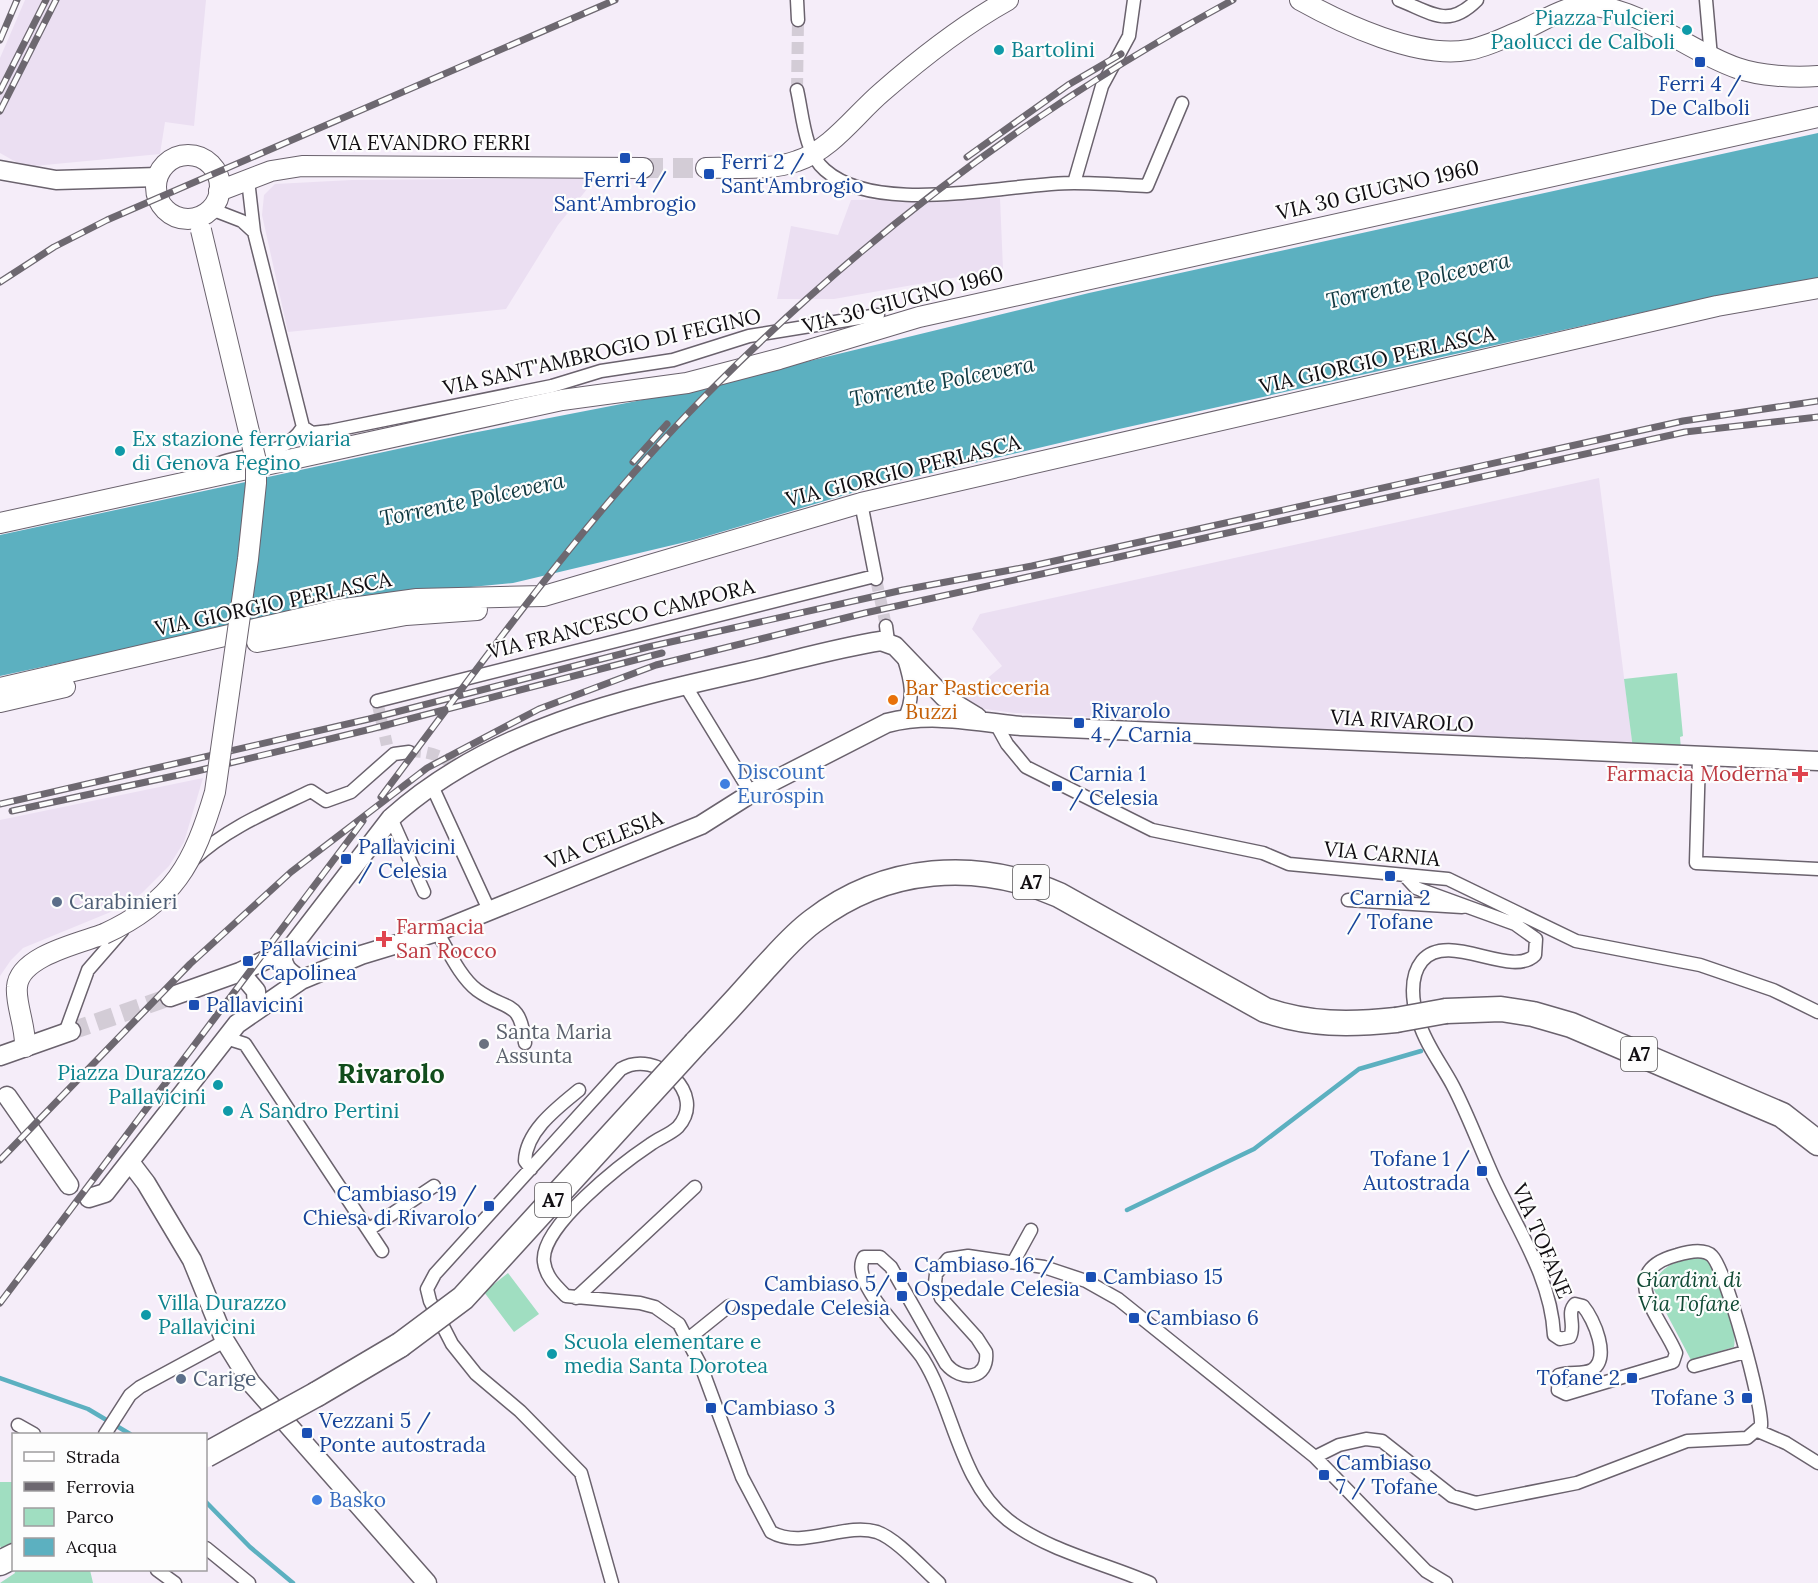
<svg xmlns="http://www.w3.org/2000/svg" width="1818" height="1583" font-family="Lora,serif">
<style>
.built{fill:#ebdff2}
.green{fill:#a0dec1}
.water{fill:#5cb0c0}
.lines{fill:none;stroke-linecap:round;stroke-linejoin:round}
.stream{stroke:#5cb0c0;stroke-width:4.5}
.street-tunnel{stroke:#d3ccd6;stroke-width:12;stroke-dasharray:12 6;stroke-linecap:butt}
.secondary-tunnel{stroke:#d3ccd6;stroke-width:18;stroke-dasharray:18 9;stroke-linecap:butt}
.primary-tunnel{stroke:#d3ccd6;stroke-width:20;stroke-dasharray:20 10;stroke-linecap:butt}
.street-casing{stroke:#6a626d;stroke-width:15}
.secondary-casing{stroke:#6a626d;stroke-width:21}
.primary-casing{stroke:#6a626d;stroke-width:22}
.highway-casing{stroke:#6a626d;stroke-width:27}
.street{stroke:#fff;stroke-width:12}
.secondary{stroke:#fff;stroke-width:18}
.primary{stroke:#fff;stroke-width:20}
.highway{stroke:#fff;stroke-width:24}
.rail-casing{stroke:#6d6870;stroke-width:7}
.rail{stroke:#fdfdfd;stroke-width:4.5;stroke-dasharray:14;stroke-linecap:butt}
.primary-bridge-casing{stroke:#6a626d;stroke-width:22;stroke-linecap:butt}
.highway-bridge-casing{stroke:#6a626d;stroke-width:27;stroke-linecap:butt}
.primary-bridge{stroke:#fff;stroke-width:20}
.highway-bridge{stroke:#fff;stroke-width:24}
.culture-dot{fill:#0f9aa8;stroke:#fdfdfd;stroke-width:2}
.transit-dot{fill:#1a4fb4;stroke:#fdfdfd;stroke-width:2}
.food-dot{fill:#e8710a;stroke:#fdfdfd;stroke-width:2}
.health-dot{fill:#e0444e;stroke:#fdfdfd;stroke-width:2}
.shop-dot{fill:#3f7fe0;stroke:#fdfdfd;stroke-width:2}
.service-dot{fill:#5c6f8a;stroke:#fdfdfd;stroke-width:2}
.worship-dot{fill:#6b7280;stroke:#fdfdfd;stroke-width:2}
.labels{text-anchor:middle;stroke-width:4.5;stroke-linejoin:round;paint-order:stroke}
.shield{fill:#fdfdfd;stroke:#585658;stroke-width:1.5}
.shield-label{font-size:20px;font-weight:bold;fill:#110e12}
.culture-label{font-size:21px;fill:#0d838f;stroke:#fdfdfd;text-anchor:start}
.transit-label{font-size:21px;fill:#164399;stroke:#fdfdfd;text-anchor:start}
.street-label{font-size:21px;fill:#110e12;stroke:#fdfdfd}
.food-label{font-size:21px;fill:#c56008;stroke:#fdfdfd;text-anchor:start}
.shop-label{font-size:21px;fill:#366cbe;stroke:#fdfdfd;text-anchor:start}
.health-label{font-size:21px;fill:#be3a42;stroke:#fdfdfd;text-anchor:end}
.service-label{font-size:21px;fill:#4e5e75;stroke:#fdfdfd;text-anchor:start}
.worship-label{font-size:21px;fill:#5b616d;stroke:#fdfdfd;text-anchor:start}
.park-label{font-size:21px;font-style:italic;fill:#114a35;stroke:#fdfdfd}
.water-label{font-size:22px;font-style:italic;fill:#103840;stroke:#fdfdfd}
.district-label{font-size:27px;font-weight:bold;fill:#114d1c;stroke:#fdfdfd}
</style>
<rect width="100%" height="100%" fill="#f5edf9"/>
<path class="built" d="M 25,0 L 206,0 L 194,126 L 165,122 L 160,154 L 34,166 L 16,162 L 0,153 L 0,58 Z
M 596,178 L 558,225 L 506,309 L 288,332 L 262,215 L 264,195 L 275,184 L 352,180 Z
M 1000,198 L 1003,269 L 834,299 L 777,299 L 791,226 L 838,235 L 851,200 Z
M 1599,478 L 1633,749 L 1014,713 L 985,709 L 964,698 L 1002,666 L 972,629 L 980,614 Z
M 203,778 L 184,842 L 169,866 L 142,893 L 118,909 L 23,948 L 11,960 L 0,976 L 0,820 Z"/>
<path class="green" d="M 1677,673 L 1683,736 L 1680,737 L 1681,749 L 1633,749 L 1624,679 Z
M 1697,1258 L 1707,1259 C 1720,1276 1738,1327 1734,1347 L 1691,1360 L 1653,1288 C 1658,1266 1678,1260 1697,1258 Z
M 508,1273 L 539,1314 L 514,1332 L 484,1292 Z
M 0,1482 L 13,1482 L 14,1569 L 0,1546 Z
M 14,1570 L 90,1570 L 93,1583 L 0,1583 L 15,1573 Z"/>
<path class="water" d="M 1818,133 L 1818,278 L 1698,300 L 1119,429 L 872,487 L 694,540 L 513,583 L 367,597 L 0,676 L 0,535 L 467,434 L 678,393 L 1089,293 Z"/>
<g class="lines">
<path class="stream" d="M 1127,1210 L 1254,1149 L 1359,1069 L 1421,1051
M 0,1378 L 88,1409 L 130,1434
M 206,1502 L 250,1547 L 293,1583"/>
<path class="street-tunnel" d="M 797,90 L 798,20
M 876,579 L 886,626
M 377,701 L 387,745
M 409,752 C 428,749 445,759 462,767"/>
<path class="secondary-tunnel" d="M 71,1031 L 170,997"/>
<path class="primary-tunnel" d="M 643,168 L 706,168"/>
<defs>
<path id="street" d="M 797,0 L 798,20
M 1399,0 C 1432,13 1448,29 1477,0
M 1706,0 L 1711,57
M 797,90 C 803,116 804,152 825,170 C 878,217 1007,183 1074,183 C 1099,183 1123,185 1147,186 L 1182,103
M 1074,183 L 1102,86 L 1129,36 L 1134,0
M 211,209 L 242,221 L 254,232
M 303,427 L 312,433 L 330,431 L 552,386 L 601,371 L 673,360 L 749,336 L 878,315
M 200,475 C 231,447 279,465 303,427 L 254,232 L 248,180
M 861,503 L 876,579
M 886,626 L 888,641
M 685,685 L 751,793
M 377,701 L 875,576
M 904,719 C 915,698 911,681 904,659
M 996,724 L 1007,744 L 1026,767 L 1152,830 L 1263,853 L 1289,864 L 1448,879 L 1576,941 L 1700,965 L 1773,990 L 1818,1012
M 394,754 L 409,752
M 1699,757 L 1696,863 L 1818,869
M 432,786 L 489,910
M 391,818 L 424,892
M 194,859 C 227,828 269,811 311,791 L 326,801 L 351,792 L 394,754
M 1348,900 L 1462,907
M 437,932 C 448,950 460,977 477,990 C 507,1012 520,998 525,1043
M 65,1033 L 88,970 L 122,931
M 226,1038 L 245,1044 L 382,1251
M 531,1169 L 525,1161 C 526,1131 557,1108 579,1090
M 368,1230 L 434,1186
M 1014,1261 L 1031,1230
M 576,1298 L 695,1187
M 688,1339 L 729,1306
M 1694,1366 L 1745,1352
M 18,1425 L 34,1434
M 1758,1431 L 1786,1443 L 1818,1463
M 105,1434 L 130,1395 L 140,1387 L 225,1341
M 1315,1457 L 1339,1445 L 1366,1439 L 1382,1441 L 1452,1496 L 1476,1503 L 1577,1483 L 1687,1441 L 1747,1438 L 1761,1426 C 1763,1405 1726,1270 1712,1256 C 1704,1248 1687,1252 1677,1255 C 1613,1272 1663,1320 1676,1353 L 1673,1362 L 1566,1394 L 1558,1390 L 1559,1375 C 1570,1371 1582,1375 1592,1370 C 1611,1358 1594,1319 1583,1306 L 1575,1304 C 1566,1313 1576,1325 1570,1337 L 1560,1339 L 1554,1335 C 1551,1276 1515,1226 1492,1174 C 1479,1145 1468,1115 1453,1086 C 1442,1065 1426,1045 1419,1022 C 1412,1003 1409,977 1422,961 C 1448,930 1511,979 1535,955 L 1536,939 L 1515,924 L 1416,888 L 1404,875
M 206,1548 L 249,1583
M 157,1570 L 175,1583
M 612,1583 L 581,1473 L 520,1411 L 476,1374 L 452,1344 L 430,1301 L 427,1289 L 435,1274 L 621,1069 C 656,1048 708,1094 678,1127 C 671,1134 659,1138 651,1144 C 624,1162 539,1227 544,1262 C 546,1277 556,1286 566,1296 L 640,1303 L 655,1307 L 679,1324 L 701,1366 L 742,1477 L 771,1532 C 803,1550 844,1522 877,1532 C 897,1539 923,1569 939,1583
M 1150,1583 C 1104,1563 1048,1551 1008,1520 C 959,1481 954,1409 923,1359 C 909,1337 848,1283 864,1257 L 880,1257 L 891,1267 L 946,1364 C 961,1382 989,1380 986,1352 L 977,1338 L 941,1298 L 935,1283 L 936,1274 L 948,1259 L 968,1256 L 1044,1267 L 1086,1281 L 1118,1299 L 1315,1457 L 1426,1571 L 1446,1583"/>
<path id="secondary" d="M 0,170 L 56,180 L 158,177
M 283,953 C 281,968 290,973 301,980
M 240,972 L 256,991 L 257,1009
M 170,997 L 240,972 L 291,948 L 391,818 C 490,729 622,699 748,671 C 792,661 836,648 881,641 L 895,646 L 944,697 L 977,717
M 0,1056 L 71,1031
M 7,1096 L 69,1185
M 130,1162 L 146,1183 L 192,1260 L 225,1341 L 251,1383 L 427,1583
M 89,1198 L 105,1193 L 237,1024 L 301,980 L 361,955 L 437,932 L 701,825 L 758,789 L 887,723 C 933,711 975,722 1021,726 L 1818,761"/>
<path id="primary" d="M 1300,0 C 1343,24 1418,59 1468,50 C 1487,47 1505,37 1523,30 C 1545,20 1571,2 1596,6 C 1648,13 1688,51 1737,68 C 1760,76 1794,78 1818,76
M156 187a32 32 0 1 1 64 0a32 32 0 1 1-64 0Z
M 706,168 C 735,167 770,171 797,161 C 832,149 855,115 882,92 C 921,58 963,25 1008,0
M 219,191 L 271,171 L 302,166 L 643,168
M 0,523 L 562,400 L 687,383 L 779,359 L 919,317 L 1818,117
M 257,642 L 406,615 L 477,610
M 0,688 L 337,610 L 417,599 L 544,596 L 861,503 L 1717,306 L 1818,288
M 0,702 L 65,687
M 25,1047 C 26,1027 15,1003 17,987 C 19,956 80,943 104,934"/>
<path id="highway" d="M 1446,1011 L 1501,1009 L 1533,1014 L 1571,1025 L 1782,1115 L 1818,1143
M 696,1043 C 719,1019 742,994 764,969 C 780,952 794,935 813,921 C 886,865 977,859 1059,895 L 1265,1010 C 1309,1025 1349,1025 1396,1020
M 317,1394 L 400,1345
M 0,1563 L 14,1556"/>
</defs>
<use href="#street" class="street-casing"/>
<use href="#secondary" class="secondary-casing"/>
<use href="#primary" class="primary-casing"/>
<use href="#highway" class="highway-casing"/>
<use href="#street" class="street"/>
<use href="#secondary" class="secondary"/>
<use href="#primary" class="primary"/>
<use href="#highway" class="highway"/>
<defs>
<path id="rail" d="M 0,40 L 17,0
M 0,91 L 46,0
M 0,111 L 56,0
M 967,157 L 1068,85 L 1121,54
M 0,282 L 54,247 L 107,220 L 615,0
M 633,462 L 667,424
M 381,797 C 487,656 591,509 717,384 C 869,232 1044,101 1233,0
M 0,804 L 369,719 L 648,647 L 903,590 L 1032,566 L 1683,421 L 1818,401
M 12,811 L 197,771 L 371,729 L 662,653
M 0,1160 L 190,964 L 291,872 L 427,768 L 539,709 L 656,665 L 865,613 L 1685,432 L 1818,417
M 0,1303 L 363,821"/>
</defs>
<use href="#rail" class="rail-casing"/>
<use href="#rail" class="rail"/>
<defs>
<path id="primary-bridge" d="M 104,934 C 174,902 194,863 215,792 L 248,559 L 256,483 L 256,461 L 201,230"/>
<path id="highway-bridge" d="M 1396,1020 L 1446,1011
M 400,1345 L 463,1298 L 696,1043
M 206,1455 L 317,1394"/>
</defs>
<use href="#primary-bridge" class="primary-bridge-casing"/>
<use href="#highway-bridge" class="highway-bridge-casing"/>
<use href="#primary-bridge" class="primary-bridge"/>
<use href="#highway-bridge" class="highway-bridge"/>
</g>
<g class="culture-dot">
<circle cx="1687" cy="30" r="6"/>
<circle cx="999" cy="50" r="6"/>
<circle cx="120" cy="451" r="6"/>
<circle cx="218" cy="1085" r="6"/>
<circle cx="228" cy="1111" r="6"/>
<circle cx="146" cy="1315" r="6"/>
<circle cx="552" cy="1354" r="6"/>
</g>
<g class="transit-dot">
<rect x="1694" y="56" width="12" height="12" rx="3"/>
<rect x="619" y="152" width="12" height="12" rx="3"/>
<rect x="703" y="168" width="12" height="12" rx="3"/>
<rect x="1073" y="717" width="12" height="12" rx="3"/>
<rect x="1051" y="780" width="12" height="12" rx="3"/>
<rect x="340" y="853" width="12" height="12" rx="3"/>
<rect x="1384" y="870" width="12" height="12" rx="3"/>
<rect x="242" y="955" width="12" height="12" rx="3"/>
<rect x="188" y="999" width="12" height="12" rx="3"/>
<rect x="1476" y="1165" width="12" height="12" rx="3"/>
<rect x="483" y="1200" width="12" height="12" rx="3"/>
<rect x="896" y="1271" width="12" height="12" rx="3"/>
<rect x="1085" y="1271" width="12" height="12" rx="3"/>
<rect x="896" y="1290" width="12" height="12" rx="3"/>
<rect x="1128" y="1312" width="12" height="12" rx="3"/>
<rect x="1626" y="1372" width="12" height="12" rx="3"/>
<rect x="1741" y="1392" width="12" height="12" rx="3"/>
<rect x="705" y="1402" width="12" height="12" rx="3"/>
<rect x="301" y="1427" width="12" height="12" rx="3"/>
<rect x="1318" y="1469" width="12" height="12" rx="3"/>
</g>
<circle class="food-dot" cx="893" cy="700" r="6"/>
<g class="health-dot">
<path d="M1797 765h6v6h6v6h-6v6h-6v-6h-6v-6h6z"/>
<path d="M381 930h6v6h6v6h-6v6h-6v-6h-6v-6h6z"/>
</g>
<g class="shop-dot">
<circle cx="725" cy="784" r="6"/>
<circle cx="317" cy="1500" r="6"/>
</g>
<g class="service-dot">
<circle cx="57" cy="902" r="6"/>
<circle cx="181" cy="1379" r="6"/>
</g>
<circle class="worship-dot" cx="484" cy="1044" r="6"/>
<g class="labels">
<g class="shield">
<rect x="1013" y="865" width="36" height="34" rx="4.5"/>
<rect x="1621" y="1037" width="36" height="34" rx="4.5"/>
<rect x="535" y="1183" width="36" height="34" rx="4.5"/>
</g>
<g class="shield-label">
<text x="1031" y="889">A7</text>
<text x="1639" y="1061">A7</text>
<text x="553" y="1207">A7</text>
</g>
<g class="culture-label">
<text x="1675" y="25" text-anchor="end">Piazza Fulcieri<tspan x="1675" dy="24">Paolucci de Calboli</tspan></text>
<text x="1011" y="57">Bartolini</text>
<text x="132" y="446">Ex stazione ferroviaria<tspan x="132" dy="24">di Genova Fegino</tspan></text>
<text x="206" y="1080" text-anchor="end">Piazza Durazzo<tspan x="206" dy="24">Pallavicini</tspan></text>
<text x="240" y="1118">A Sandro Pertini</text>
<text x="158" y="1310">Villa Durazzo<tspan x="158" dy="24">Pallavicini</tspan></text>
<text x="564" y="1349">Scuola elementare e<tspan x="564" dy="24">media Santa Dorotea</tspan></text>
</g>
<g class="transit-label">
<text x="1700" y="91" text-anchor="middle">Ferri 4 /<tspan x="1700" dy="24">De Calboli</tspan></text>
<text x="721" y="169">Ferri 2 /<tspan x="721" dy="24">Sant'Ambrogio</tspan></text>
<text x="625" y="187" text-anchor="middle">Ferri 4 /<tspan x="625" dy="24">Sant'Ambrogio</tspan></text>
<text x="1091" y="718">Rivarolo<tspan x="1091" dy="24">4 / Carnia</tspan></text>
<text x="1069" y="781">Carnia 1<tspan x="1069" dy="24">/ Celesia</tspan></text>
<text x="358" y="854">Pallavicini<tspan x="358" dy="24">/ Celesia</tspan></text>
<text x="1390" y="905" text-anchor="middle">Carnia 2<tspan x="1390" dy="24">/ Tofane</tspan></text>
<text x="260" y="956">Pallavicini<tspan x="260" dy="24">Capolinea</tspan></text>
<text x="206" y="1012">Pallavicini</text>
<text x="1470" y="1166" text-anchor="end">Tofane 1 /<tspan x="1470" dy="24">Autostrada</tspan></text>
<text x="477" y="1201" text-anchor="end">Cambiaso 19 /<tspan x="477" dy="24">Chiesa di Rivarolo</tspan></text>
<text x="914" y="1272">Cambiaso 16 /<tspan x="914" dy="24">Ospedale Celesia</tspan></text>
<text x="1103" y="1284">Cambiaso 15</text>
<text x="890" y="1291" text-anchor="end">Cambiaso 5/<tspan x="890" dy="24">Ospedale Celesia</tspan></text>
<text x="1146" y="1325">Cambiaso 6</text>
<text x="1620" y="1385" text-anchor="end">Tofane 2</text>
<text x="1735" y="1405" text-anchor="end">Tofane 3</text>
<text x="723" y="1415">Cambiaso 3</text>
<text x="319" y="1428">Vezzani 5 /<tspan x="319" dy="24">Ponte autostrada</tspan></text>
<text x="1336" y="1470">Cambiaso<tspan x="1336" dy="24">7 / Tofane</tspan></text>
</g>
<g class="street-label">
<text x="429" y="150">VIA EVANDRO FERRI</text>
<text transform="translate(1378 190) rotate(-13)" y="7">VIA 30 GIUGNO 1960</text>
<text transform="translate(903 300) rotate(-15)" y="7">VIA 30 GIUGNO 1960</text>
<text transform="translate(602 352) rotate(-13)" y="7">VIA SANT'AMBROGIO DI FEGINO</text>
<text transform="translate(1377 360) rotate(-13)" y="7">VIA GIORGIO PERLASCA</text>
<text transform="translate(903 471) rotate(-14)" y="7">VIA GIORGIO PERLASCA</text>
<text transform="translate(273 604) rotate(-12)" y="7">VIA GIORGIO PERLASCA</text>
<text transform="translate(621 619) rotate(-14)" y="7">VIA FRANCESCO CAMPORA</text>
<text transform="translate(1402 721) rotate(3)" y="7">VIA RIVAROLO</text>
<text transform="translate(604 840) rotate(-22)" y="7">VIA CELESIA</text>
<text transform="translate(1382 854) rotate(5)" y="7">VIA CARNIA</text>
<text transform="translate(1542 1241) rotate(67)" y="7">VIA TOFANE</text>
</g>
<g class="food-label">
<text x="905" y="695">Bar Pasticceria<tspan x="905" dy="24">Buzzi</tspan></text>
</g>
<g class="shop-label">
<text x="737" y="779">Discount<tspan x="737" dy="24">Eurospin</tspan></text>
<text x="329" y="1507">Basko</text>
</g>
<g class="health-label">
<text x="1788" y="781">Farmacia Moderna</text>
<text x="396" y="934" text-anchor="start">Farmacia<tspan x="396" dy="24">San Rocco</tspan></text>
</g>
<g class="service-label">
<text x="69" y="909">Carabinieri</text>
<text x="193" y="1386">Carige</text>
</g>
<g class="worship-label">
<text x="496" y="1039">Santa Maria<tspan x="496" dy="24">Assunta</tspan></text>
</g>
<g class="park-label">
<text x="1689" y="1287">Giardini di<tspan x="1689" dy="24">Via Tofane</tspan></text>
</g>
<g class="water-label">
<text transform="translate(1418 280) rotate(-13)" y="8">Torrente Polcevera</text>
<text transform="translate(942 381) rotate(-11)" y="8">Torrente Polcevera</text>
<text transform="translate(472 499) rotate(-12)" y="8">Torrente Polcevera</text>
</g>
<g class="district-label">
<text x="391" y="1083">Rivarolo</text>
</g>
</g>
<rect x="12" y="1433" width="195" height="138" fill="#fdfdfd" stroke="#9f9d9f" stroke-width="1.5"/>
<rect x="24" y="1452" width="30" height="9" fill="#ffffff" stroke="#9f9d9f" stroke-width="1.5"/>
<text x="66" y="1463" font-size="18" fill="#110e12">Strada</text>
<rect x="24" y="1482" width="30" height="9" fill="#6d6870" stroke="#9f9d9f" stroke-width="1.5"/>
<text x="66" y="1493" font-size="18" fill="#110e12">Ferrovia</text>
<rect x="24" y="1508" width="30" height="18" fill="#a0dec1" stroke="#9f9d9f" stroke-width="1.5"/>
<text x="66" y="1523" font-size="18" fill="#110e12">Parco</text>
<rect x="24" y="1538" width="30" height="18" fill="#5cb0c0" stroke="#9f9d9f" stroke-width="1.5"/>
<text x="66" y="1553" font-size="18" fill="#110e12">Acqua</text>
</svg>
